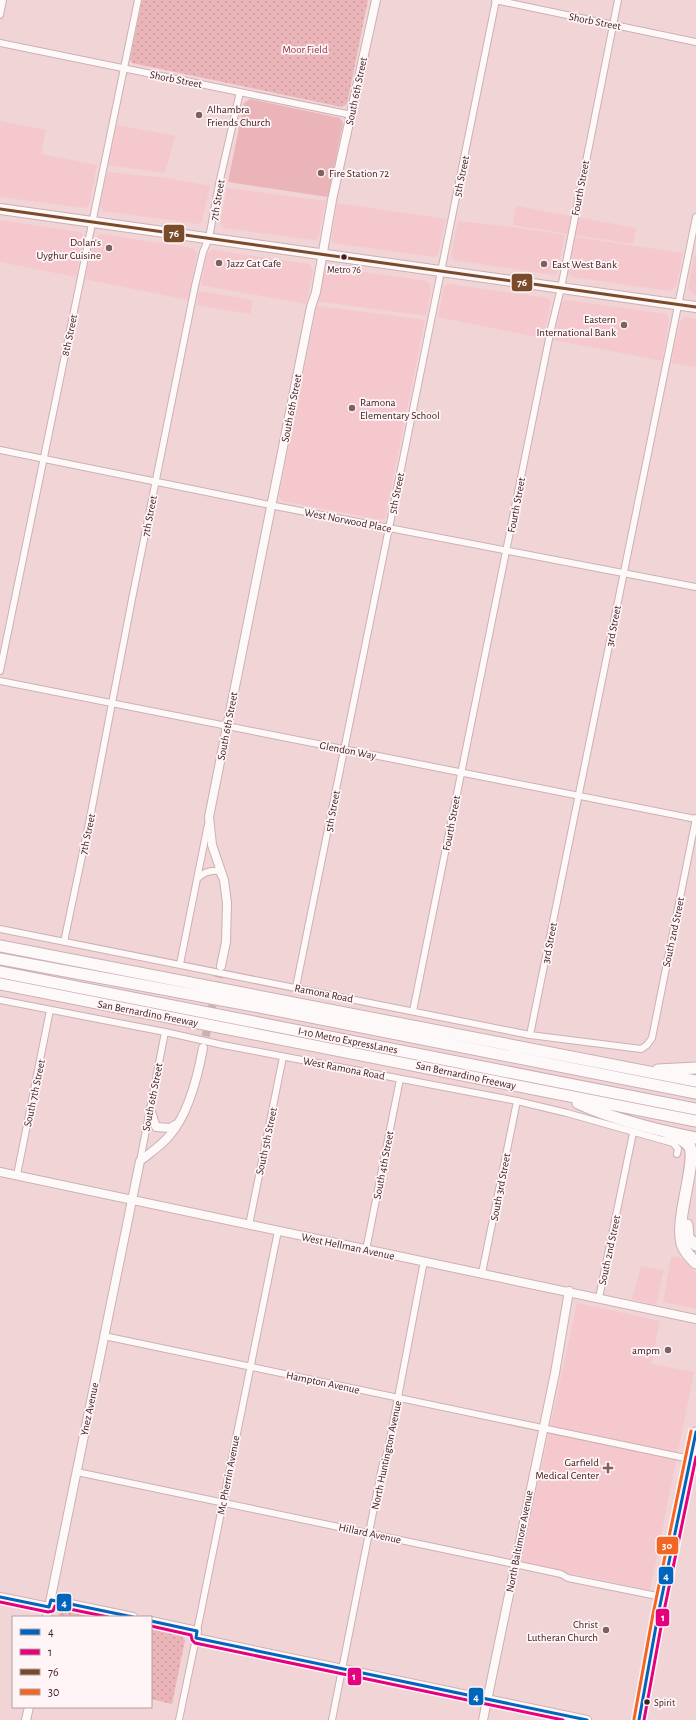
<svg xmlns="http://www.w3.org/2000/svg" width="696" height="1720" font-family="'Alegreya Sans',sans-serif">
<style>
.built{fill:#f4c8cc}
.grass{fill:#eab4b9}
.park{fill:url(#park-dots)}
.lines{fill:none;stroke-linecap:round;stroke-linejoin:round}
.tertiary-tunnel{stroke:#cdb0b3;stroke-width:8;stroke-dasharray:8 4;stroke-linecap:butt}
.minor-casing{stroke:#ccb0b3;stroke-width:8}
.tertiary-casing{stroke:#ccb0b3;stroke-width:10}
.secondary-casing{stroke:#ccb0b3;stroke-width:11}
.primary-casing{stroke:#ccb0b3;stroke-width:12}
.motorway-casing{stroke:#ccb0b3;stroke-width:13}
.minor{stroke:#fdf9f9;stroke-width:6}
.tertiary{stroke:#fdf9f9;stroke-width:8}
.secondary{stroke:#fdf9f9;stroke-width:9}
.primary{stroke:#fdf9f9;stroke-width:10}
.motorway{stroke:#fdf9f9;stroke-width:11}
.bus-1-casing{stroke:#fff5f6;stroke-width:6}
.bus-2-casing{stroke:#fff5f6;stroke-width:6}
.bus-3-casing{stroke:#fff5f6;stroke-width:6}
.bus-4-casing{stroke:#fff5f6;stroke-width:6}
.bus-1{stroke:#0065bd;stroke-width:3}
.bus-2{stroke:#e5007d;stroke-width:3}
.bus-3{stroke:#7a4b2a;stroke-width:3}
.bus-4{stroke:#f26522;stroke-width:3}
.poi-dot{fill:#7e5f63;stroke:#fff5f6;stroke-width:1.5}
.bus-dot{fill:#412025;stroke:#fff5f6;stroke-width:1.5}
.labels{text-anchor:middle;stroke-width:3.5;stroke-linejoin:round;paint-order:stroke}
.bus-label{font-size:10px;fill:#412025;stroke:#fff5f6}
.street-label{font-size:11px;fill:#412025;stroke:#fff5f6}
.park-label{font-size:11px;fill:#8b2f41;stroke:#fff5f6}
.poi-label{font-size:11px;fill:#412025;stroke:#fff5f6;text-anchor:start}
.line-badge{stroke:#fff5f6;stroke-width:1.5}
.badge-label{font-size:11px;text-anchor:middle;font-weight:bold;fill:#fff}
</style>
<defs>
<pattern id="park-dots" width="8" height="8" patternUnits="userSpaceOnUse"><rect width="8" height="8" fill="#eab4b9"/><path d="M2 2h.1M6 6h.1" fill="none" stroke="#ca9a9f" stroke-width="1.8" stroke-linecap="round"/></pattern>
</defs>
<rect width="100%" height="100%" fill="#f0d4d6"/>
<path class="built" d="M 0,121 L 46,130 L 41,154 L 97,165 L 89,205 L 85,208 L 0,197 Z
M 117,125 L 175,136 L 165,173 L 108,165 Z
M 107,172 L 166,178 L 210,186 L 202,221 L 199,224 L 104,211 L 100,207 Z
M 227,188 L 326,201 L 318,237 L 314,240 L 223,228 L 220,224 Z
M 337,203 L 446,219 L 438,254 L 435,257 L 334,243 L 331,240 Z
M 516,206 L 636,228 L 633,244 L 513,225 Z
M 0,220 L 80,232 L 84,237 L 76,277 L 0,262 Z
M 458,221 L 512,227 L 565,235 L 557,273 L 554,275 L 454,260 L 451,255 Z
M 100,234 L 193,248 L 197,253 L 188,300 L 85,279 L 95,238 Z
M 575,237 L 683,253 L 676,286 L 670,291 L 572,277 L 568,273 Z
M 212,250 L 310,264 L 313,270 L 306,304 L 201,285 L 207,254 Z
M 694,256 L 696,256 L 696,295 L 693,294 L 688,288 Z
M 328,267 L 427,281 L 430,285 L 431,290 L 426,316 L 317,301 L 324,271 Z
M 449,284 L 548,298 L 551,302 L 543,338 L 438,317 L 444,286 Z
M 199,291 L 253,300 L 250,314 L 197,305 Z
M 566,300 L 666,314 L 669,319 L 662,361 L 554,340 L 562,303 Z
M 317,306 L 425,320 L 385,518 L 382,520 L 282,501 L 279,496 Z
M 686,317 L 696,319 L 696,367 L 671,363 L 680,321 Z
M 678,1256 L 696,1272 L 696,1309 L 663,1302 L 671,1258 Z
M 641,1266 L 664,1270 L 656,1305 L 632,1299 Z
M 577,1303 L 660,1321 L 651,1364 L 694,1372 L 650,1590 L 521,1563 Z"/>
<path class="grass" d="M 250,99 L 340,118 L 343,123 L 328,197 L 228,182 L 244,103 Z"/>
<path class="park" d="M 142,0 L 368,0 L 347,104 L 342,107 L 132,63 L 130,60 Z
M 68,1610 L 103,1617 L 58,1617 L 59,1613 Z
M 151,1627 L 177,1632 L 185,1640 L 172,1704 L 151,1699 Z"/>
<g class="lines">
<path class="tertiary-tunnel" d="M 203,1048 L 221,967"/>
<defs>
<path id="minor" d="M 495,0 L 696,42
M 0,15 L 3,0
M 0,43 L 352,115
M 0,450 L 280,507 L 696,587
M 0,671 L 138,0
M 0,681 L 696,819
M 198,878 C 204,872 210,870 219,871 L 221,876
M 0,929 L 530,1035 L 641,1049 L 647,1045 L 652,1038 L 696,818
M 64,942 L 90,818 L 132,599 L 195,286 L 203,252 L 209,238 L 219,184 L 240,92
M 180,964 L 208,824
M 296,987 L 496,0
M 0,1000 L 165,1032 L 223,1045 L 517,1101 L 567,1113 L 673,1143 L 678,1149 L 677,1154
M 413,1011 L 551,329 L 561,288 L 618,0
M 530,1035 L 696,217
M 140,1161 L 165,1032
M 17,1175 L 50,1010
M 249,1225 L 283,1057
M 366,1250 L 400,1079
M 482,1273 L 517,1101
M 599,1298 L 633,1133
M 104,1336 L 690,1459
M 77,1472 L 505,1562 L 561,1574 L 568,1578 L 662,1597
M 197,1631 L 278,1231
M 179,1720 L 196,1638
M 332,1720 L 382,1467 L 388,1450 L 424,1261"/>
<path id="tertiary" d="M 221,966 L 226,942 L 227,903 L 224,880 L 212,845 L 209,817 L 311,307 L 316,292 L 332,200 L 376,0
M 150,1109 L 156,1127 L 170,1128 L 177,1124
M 0,1172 L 696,1319
M 0,1597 L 49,1607
M 51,1600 L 133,1617
M 47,1617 L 140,1161 C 150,1153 162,1145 170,1135 C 189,1113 198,1075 203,1048
M 151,1621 L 197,1631 L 196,1638 L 205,1640 L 587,1720
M 26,1720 L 29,1707
M 483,1720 L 555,1373 L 569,1291"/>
<path id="secondary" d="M 639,1720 L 658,1615 L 696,1432"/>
<path id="primary" d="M 0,209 L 696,307"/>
<path id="motorway" d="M 0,946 L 696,1081
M 0,959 L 265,1008 L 696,1093
M 0,972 L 696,1109
M 0,984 L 696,1121
M 658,1070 L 696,1068
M 578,1103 C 615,1120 656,1130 696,1138
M 666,1132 C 674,1136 684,1139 690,1147 C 696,1166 675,1219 682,1244 C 685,1252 690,1257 696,1263
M 687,1225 L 688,1238 L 696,1245"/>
</defs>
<use href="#minor" class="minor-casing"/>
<use href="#tertiary" class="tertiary-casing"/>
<use href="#secondary" class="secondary-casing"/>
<use href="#primary" class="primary-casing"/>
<use href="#motorway" class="motorway-casing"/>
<use href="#minor" class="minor"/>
<use href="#tertiary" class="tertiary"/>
<use href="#secondary" class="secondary"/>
<use href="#primary" class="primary"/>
<use href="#motorway" class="motorway"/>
<defs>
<path id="bus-1" d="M 0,1597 L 49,1607 L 51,1600 L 133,1617
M 151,1621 L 197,1631 L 196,1638 L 587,1720
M 639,1720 L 658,1615 L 696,1432"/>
<path id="bus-2" d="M 0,1602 L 48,1612 L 53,1611 L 55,1606 L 108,1617
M 151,1626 L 191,1635 L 192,1640 L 195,1643 L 563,1720
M 644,1720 L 663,1616 L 696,1457"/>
<path id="bus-3" d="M 0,209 L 696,307"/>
<path id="bus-4" d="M 634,1719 L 653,1614 L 691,1431"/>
</defs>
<use href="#bus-1" class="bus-1-casing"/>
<use href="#bus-2" class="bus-2-casing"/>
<use href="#bus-3" class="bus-3-casing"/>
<use href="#bus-4" class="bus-4-casing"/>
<use href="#bus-1" class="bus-1"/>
<use href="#bus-2" class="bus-2"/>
<use href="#bus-3" class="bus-3"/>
<use href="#bus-4" class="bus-4"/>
</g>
<g class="poi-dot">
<circle cx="199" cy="115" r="4"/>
<circle cx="321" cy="173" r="4"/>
<circle cx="109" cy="248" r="4"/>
<circle cx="219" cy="263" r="4"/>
<circle cx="544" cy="264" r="4"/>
<circle cx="624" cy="325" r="4"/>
<circle cx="352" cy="408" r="4"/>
<circle cx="668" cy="1350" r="4"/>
<path d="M606 1462h4v4h4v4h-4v4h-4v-4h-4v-4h4z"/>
<circle cx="606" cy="1630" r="4"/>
</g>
<g class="bus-dot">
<circle cx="344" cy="257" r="3.5"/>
<circle cx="647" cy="1702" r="3.5"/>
</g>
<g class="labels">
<g class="bus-label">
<text x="344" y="273">Metro 76</text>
<text x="654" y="1706" text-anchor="start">Spirit</text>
</g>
<g class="street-label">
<text transform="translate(595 21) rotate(11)" y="4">Shorb Street</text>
<text transform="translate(176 79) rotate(11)" y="4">Shorb Street</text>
<text transform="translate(356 91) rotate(-78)" y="4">South 6th Street</text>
<text transform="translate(461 176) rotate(-78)" y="4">5th Street</text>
<text transform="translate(580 188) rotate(-79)" y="4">Fourth Street</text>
<text transform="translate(217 200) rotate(-80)" y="4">7th Street</text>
<text transform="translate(69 335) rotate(-78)" y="4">8th Street</text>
<text transform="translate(291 408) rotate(-79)" y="4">South 6th Street</text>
<text transform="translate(396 493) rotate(-78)" y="4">5th Street</text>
<text transform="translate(516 505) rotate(-79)" y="4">Fourth Street</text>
<text transform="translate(149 516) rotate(-79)" y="4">7th Street</text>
<text transform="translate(348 520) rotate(11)" y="4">West Norwood Place</text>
<text transform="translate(613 626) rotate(-79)" y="4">3rd Street</text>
<text transform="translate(227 726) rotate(-79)" y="4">South 6th Street</text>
<text transform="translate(348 750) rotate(11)" y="4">Glendon Way</text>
<text transform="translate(332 811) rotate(-79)" y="4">5th Street</text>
<text transform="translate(451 823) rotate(-79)" y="4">Fourth Street</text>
<text transform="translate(87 834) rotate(-78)" y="4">7th Street</text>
<text transform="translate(673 932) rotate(-78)" y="4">South 2nd Street</text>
<text transform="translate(549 943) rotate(-79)" y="4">3rd Street</text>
<text transform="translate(324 993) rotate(11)" y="4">Ramona Road</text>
<text transform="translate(148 1013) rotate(11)" y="4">San Bernardino Freeway</text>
<text transform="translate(348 1040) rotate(11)" y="4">I-10 Metro ExpressLanes</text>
<text transform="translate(344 1068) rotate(11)" y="4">West Ramona Road</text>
<text transform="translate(466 1075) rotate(12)" y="4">San Bernardino Freeway</text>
<text transform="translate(34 1093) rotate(-78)" y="4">South 7th Street</text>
<text transform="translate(152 1097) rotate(-79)" y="4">South 6th Street</text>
<text transform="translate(266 1141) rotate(-78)" y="4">South 5th Street</text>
<text transform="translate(383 1165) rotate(-79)" y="4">South 4th Street</text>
<text transform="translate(500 1187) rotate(-79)" y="4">South 3rd Street</text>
<text transform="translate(348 1246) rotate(12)" y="4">West Hellman Avenue</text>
<text transform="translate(609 1250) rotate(-78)" y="4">South 2nd Street</text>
<text transform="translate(323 1382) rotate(12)" y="4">Hampton Avenue</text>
<text transform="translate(89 1409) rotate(-78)" y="4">Ynez Avenue</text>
<text transform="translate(386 1455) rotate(-78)" y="4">North Huntington Avenue</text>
<text transform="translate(228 1475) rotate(-79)" y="4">Mc Pherrin Avenue</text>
<text transform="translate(370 1533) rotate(12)" y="4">Hillard Avenue</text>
<text transform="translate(519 1541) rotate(-79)" y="4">North Baltimore Avenue</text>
</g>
<g class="park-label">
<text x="305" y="53">Moor Field</text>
</g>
<g class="poi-label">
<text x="207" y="113">Alhambra<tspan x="207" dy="13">Friends Church</tspan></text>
<text x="329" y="177">Fire Station 72</text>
<text x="101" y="246" text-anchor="end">Dolan's<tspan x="101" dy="13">Uyghur Cuisine</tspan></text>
<text x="227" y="267">Jazz Cat Cafe</text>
<text x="552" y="268">East West Bank</text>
<text x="616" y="323" text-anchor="end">Eastern<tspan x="616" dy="13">International Bank</tspan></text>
<text x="360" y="406">Ramona<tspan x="360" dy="13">Elementary School</tspan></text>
<text x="660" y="1354" text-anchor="end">ampm</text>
<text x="599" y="1466" text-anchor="end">Garfield<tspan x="599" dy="13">Medical Center</tspan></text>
<text x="598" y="1628" text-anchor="end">Christ<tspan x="598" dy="13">Lutheran Church</tspan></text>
</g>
</g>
<g class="line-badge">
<rect x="163" y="224" width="22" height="19" rx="4" fill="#7a4b2a"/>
<rect x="511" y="273" width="22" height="19" rx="4" fill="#7a4b2a"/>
<rect x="656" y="1536" width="23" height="19" rx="4" fill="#f26522"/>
<rect x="658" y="1566" width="16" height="19" rx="4" fill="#0065bd"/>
<rect x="56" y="1593" width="16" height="19" rx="4" fill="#0065bd"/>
<rect x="655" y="1608" width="15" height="19" rx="4" fill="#e5007d"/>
<rect x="347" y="1667" width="15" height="19" rx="4" fill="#e5007d"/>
<rect x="468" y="1687" width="16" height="19" rx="4" fill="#0065bd"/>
</g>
<g class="badge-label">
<text x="174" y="237">76</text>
<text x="522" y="286">76</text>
<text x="667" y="1549">30</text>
<text x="666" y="1580">4</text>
<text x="64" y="1607">4</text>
<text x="663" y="1621">1</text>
<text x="354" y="1680">1</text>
<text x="476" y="1701">4</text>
</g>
<rect x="12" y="1616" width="140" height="92" fill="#fff5f6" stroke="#b3a0a2"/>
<rect x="20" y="1629" width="20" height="6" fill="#0065bd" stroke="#b3a0a2"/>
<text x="48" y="1636" font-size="12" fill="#412025">4</text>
<rect x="20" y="1649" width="20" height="6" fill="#e5007d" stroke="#b3a0a2"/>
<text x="48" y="1656" font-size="12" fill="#412025">1</text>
<rect x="20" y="1669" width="20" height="6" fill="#7a4b2a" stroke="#b3a0a2"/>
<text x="48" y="1676" font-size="12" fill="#412025">76</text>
<rect x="20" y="1689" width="20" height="6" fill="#f26522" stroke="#b3a0a2"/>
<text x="48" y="1696" font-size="12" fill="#412025">30</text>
</svg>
